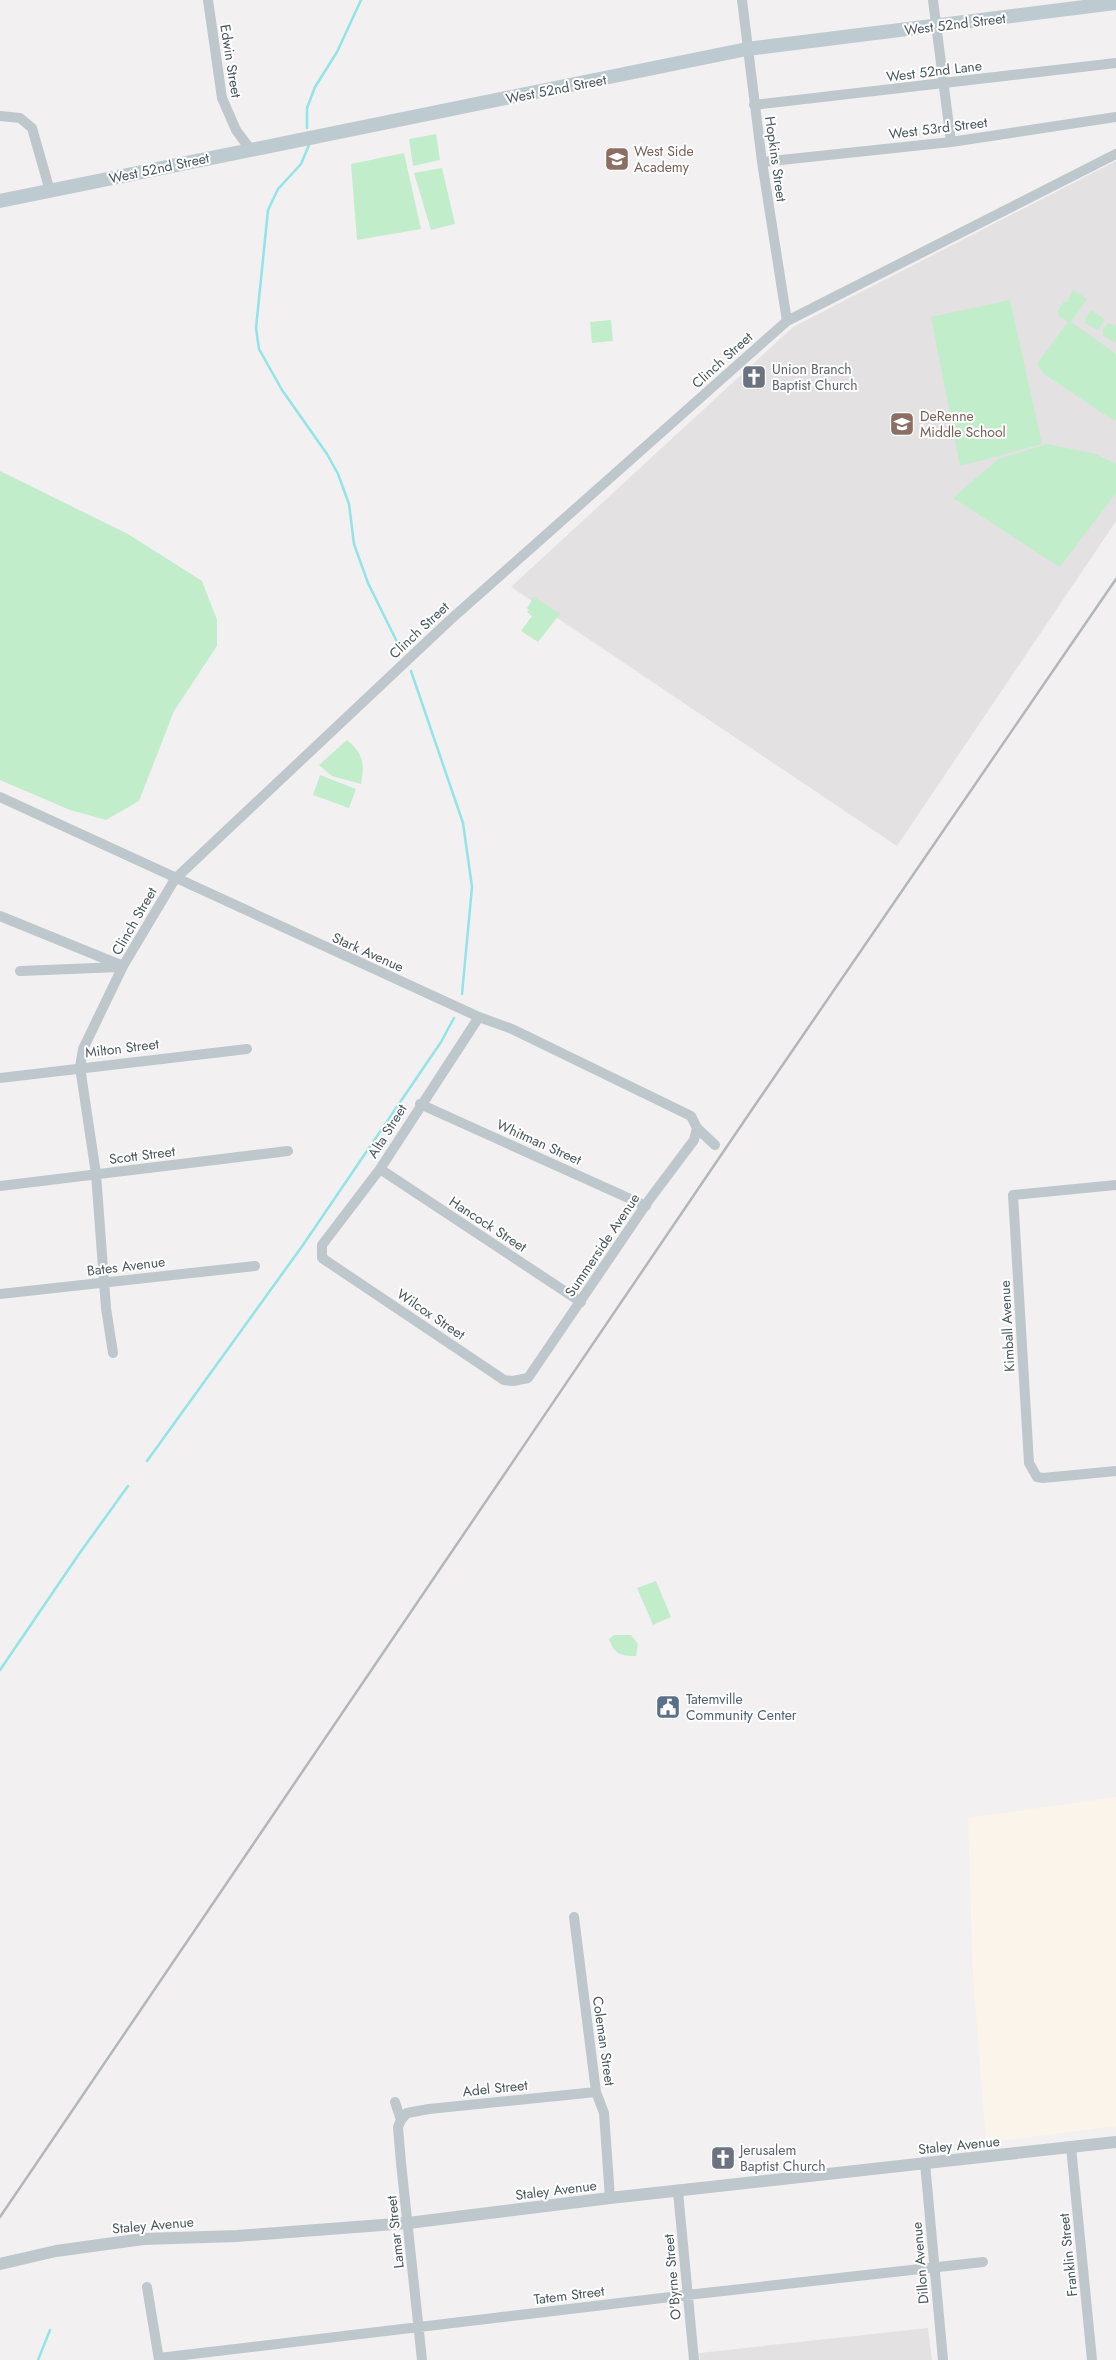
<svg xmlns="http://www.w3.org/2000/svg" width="1116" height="2360" font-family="Jost,sans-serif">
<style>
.commercial{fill:#fbf4eb}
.education{fill:#e3e1e2}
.green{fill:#c2edcb}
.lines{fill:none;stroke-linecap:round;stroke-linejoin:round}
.stream{stroke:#92e4e7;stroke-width:2.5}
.minor{stroke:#bdc7cc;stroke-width:10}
.tertiary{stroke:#bdc7cc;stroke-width:12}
.secondary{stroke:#bdcad0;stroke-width:14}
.rail{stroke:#b3b7ba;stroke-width:2.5}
.labels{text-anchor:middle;stroke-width:4;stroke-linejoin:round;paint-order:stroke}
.street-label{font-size:14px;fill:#49575c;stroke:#fff}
.education-label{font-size:14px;fill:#785e54;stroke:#fff;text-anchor:start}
.worship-label{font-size:14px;fill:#5b616d;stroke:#fff;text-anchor:start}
.service-label{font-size:14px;fill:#4e5e75;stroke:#fff;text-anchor:start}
</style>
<rect width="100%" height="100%" fill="#f2f0f1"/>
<path class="commercial" d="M 1116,1797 L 1116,2126 L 986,2143 L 973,1975 L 968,1818 Z"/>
<path class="education" d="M 1116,161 L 1116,521 L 897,846 L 511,587 L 793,327 Z
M 928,2328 L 932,2360 L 700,2360 L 699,2353 Z"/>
<path class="green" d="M 436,134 L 440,160 L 413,166 L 409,139 Z
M 404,153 L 421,229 L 357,240 L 351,164 Z
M 442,168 L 455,224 L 431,230 L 414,173 Z
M 1073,290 L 1087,299 L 1071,322 L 1116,354 L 1116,418 L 1114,421 L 1044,374 L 1037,364 L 1068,322 L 1058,315 L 1058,310 L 1064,302 L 1067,302 Z
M 1010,300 L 1042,444 L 960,466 L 931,317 Z
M 1091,310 L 1105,319 L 1098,330 L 1085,323 L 1085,318 Z
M 611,320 L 613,341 L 592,343 L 590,322 Z
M 1108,323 L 1116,326 L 1116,343 L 1103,336 L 1103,330 Z
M 1047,444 L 1096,454 L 1116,464 L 1116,493 L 1060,567 L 953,498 L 998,459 Z
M 0,471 L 128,534 L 202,581 L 217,620 L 217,646 L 174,711 L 139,801 L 106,820 L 70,810 L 0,780 Z
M 534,597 L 560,614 L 538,642 L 521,631 L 532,616 L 527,612 L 529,610 L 527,608 Z
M 347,740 C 363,753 365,764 361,784 L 332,776 L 319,765 Z
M 320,775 L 356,789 L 349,808 L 313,795 Z
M 656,1581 L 671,1617 L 653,1625 L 637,1588 Z
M 614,1635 L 631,1635 L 638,1644 L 636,1656 C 621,1656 614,1654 609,1639 Z"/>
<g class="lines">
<path class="stream" d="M 307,128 L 307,108 L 315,87 L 337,52 L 361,0
M 309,145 L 301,164 L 278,189 L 268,210 L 256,328 L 259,349 L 282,390 L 327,454 L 338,474 L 349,504 L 354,544 L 368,583 L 401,650
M 411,671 L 463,823 L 472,887 L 462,994
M 147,1461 L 303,1245 L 441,1042 L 454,1018
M 0,1670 L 79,1554 L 128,1486
M 38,2360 L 50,2330"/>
<path class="minor" d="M 208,0 L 222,98 L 236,130 L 250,149
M 742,0 L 762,162 L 787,321
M 933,0 L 951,142
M 754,105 L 1116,63
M 0,116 L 20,118 L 32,128 L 50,191
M 762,162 L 951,142 L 1116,117
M 0,797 L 479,1017 L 512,1029 L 691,1116 L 697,1128 L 715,1145
M 0,916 L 123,966
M 20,971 L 120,967
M 479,1017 L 380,1169 L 322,1245 L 322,1258 L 504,1380 L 513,1381 L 528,1378 L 649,1200 L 694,1140 L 697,1128
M 0,1078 L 247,1049
M 420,1104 L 646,1206
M 380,1169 L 581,1302
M 1116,1185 L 1013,1195 L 1029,1463 L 1037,1477 L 1043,1478 L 1116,1471
M 0,1186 L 288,1151
M 0,1294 L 255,1266
M 113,1353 L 106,1308 L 96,1174 L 80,1067 L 83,1049 L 123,966 L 175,879 L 450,620 L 787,321 L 1116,154
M 574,1917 L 596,2092 L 604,2113 L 610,2198
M 395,2102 L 401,2120 L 398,2127 L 401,2163 L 422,2360
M 401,2120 L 407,2113 L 429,2109 L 596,2092
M 1071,2147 L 1092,2360
M 925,2163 L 943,2360
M 678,2192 L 694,2360
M 147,2287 L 159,2360
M 159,2358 L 687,2295 L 983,2262"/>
<path class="tertiary" d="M 0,2264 L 56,2251 L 143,2239 L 237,2236 L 408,2223 L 610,2198 L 1116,2142"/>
<path class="secondary" d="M 0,201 L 747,49 L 1116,3"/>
<path class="rail" d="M 0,2217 L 751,1111 L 1116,579"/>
</g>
<defs>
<symbol id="school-square" viewBox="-11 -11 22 22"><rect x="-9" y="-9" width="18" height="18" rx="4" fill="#8d6e63" stroke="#fff"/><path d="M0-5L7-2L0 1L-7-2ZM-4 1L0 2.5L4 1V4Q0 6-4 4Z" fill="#fff"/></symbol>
<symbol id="church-square" viewBox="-11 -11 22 22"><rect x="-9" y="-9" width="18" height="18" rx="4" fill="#6b7280" stroke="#fff"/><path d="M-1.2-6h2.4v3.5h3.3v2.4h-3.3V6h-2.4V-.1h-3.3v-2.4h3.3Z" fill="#fff"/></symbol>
<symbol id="civic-square" viewBox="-11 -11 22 22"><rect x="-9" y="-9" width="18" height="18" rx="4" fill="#5c6f8a" stroke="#fff"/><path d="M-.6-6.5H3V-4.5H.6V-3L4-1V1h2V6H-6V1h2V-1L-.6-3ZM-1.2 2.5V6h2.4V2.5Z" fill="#fff"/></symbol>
</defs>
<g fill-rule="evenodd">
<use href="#school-square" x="603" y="145" width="28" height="28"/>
<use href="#church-square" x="740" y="363" width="28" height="28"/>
<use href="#school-square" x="888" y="410" width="28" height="28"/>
<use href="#civic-square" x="654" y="1693" width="28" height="28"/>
<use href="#church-square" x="709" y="2144" width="28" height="28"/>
</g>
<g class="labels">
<g class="street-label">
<text transform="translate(955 24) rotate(-7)" y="5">West 52nd Street</text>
<text transform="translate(231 61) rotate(81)" y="5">Edwin Street</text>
<text transform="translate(934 71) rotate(-7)" y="5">West 52nd Lane</text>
<text transform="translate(556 89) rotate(-11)" y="5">West 52nd Street</text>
<text transform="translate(938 128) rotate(-7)" y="5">West 53rd Street</text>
<text transform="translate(776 159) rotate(82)" y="5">Hopkins Street</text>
<text transform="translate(159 168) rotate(-12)" y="5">West 52nd Street</text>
<text transform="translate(722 360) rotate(-42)" y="5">Clinch Street</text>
<text transform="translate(419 630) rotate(-43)" y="5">Clinch Street</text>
<text transform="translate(134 921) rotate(-60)" y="5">Clinch Street</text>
<text transform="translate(368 952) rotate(24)" y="5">Stark Avenue</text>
<text transform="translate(122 1048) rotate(-7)" y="5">Milton Street</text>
<text transform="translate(387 1131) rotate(-58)" y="5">Alta Street</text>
<text transform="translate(539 1142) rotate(24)" y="5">Whitman Street</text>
<text transform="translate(142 1155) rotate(-7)" y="5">Scott Street</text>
<text transform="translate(488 1224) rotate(33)" y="5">Hancock Street</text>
<text transform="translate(602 1245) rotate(-56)" y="5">Summerside Avenue</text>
<text transform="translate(126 1266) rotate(-7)" y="5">Bates Avenue</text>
<text transform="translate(431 1314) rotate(34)" y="5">Wilcox Street</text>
<text transform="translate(1007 1326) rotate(-93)" y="5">Kimball Avenue</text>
<text transform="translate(604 2041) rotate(82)" y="5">Coleman Street</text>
<text transform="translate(495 2088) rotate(-6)" y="5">Adel Street</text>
<text transform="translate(959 2145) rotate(-6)" y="5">Staley Avenue</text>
<text transform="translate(556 2190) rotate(-7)" y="5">Staley Avenue</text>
<text transform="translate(153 2225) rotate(-5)" y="5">Staley Avenue</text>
<text transform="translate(395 2232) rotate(-96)" y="5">Lamar Street</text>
<text transform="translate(1068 2255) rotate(-96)" y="5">Franklin Street</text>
<text transform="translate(920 2263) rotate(-95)" y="5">Dillon Avenue</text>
<text transform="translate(672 2277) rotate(-95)" y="5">O'Byrne Street</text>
<text transform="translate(569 2295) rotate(-7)" y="5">Tatem Street</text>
</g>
<g class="education-label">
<text x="634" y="156">West Side<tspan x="634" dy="16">Academy</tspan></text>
<text x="920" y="421">DeRenne<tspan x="920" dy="16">Middle School</tspan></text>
</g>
<g class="worship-label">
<text x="772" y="374">Union Branch<tspan x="772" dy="16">Baptist Church</tspan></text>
<text x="740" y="2155">Jerusalem<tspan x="740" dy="16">Baptist Church</tspan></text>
</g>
<g class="service-label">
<text x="686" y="1704">Tatemville<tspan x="686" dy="16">Community Center</tspan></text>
</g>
</g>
</svg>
